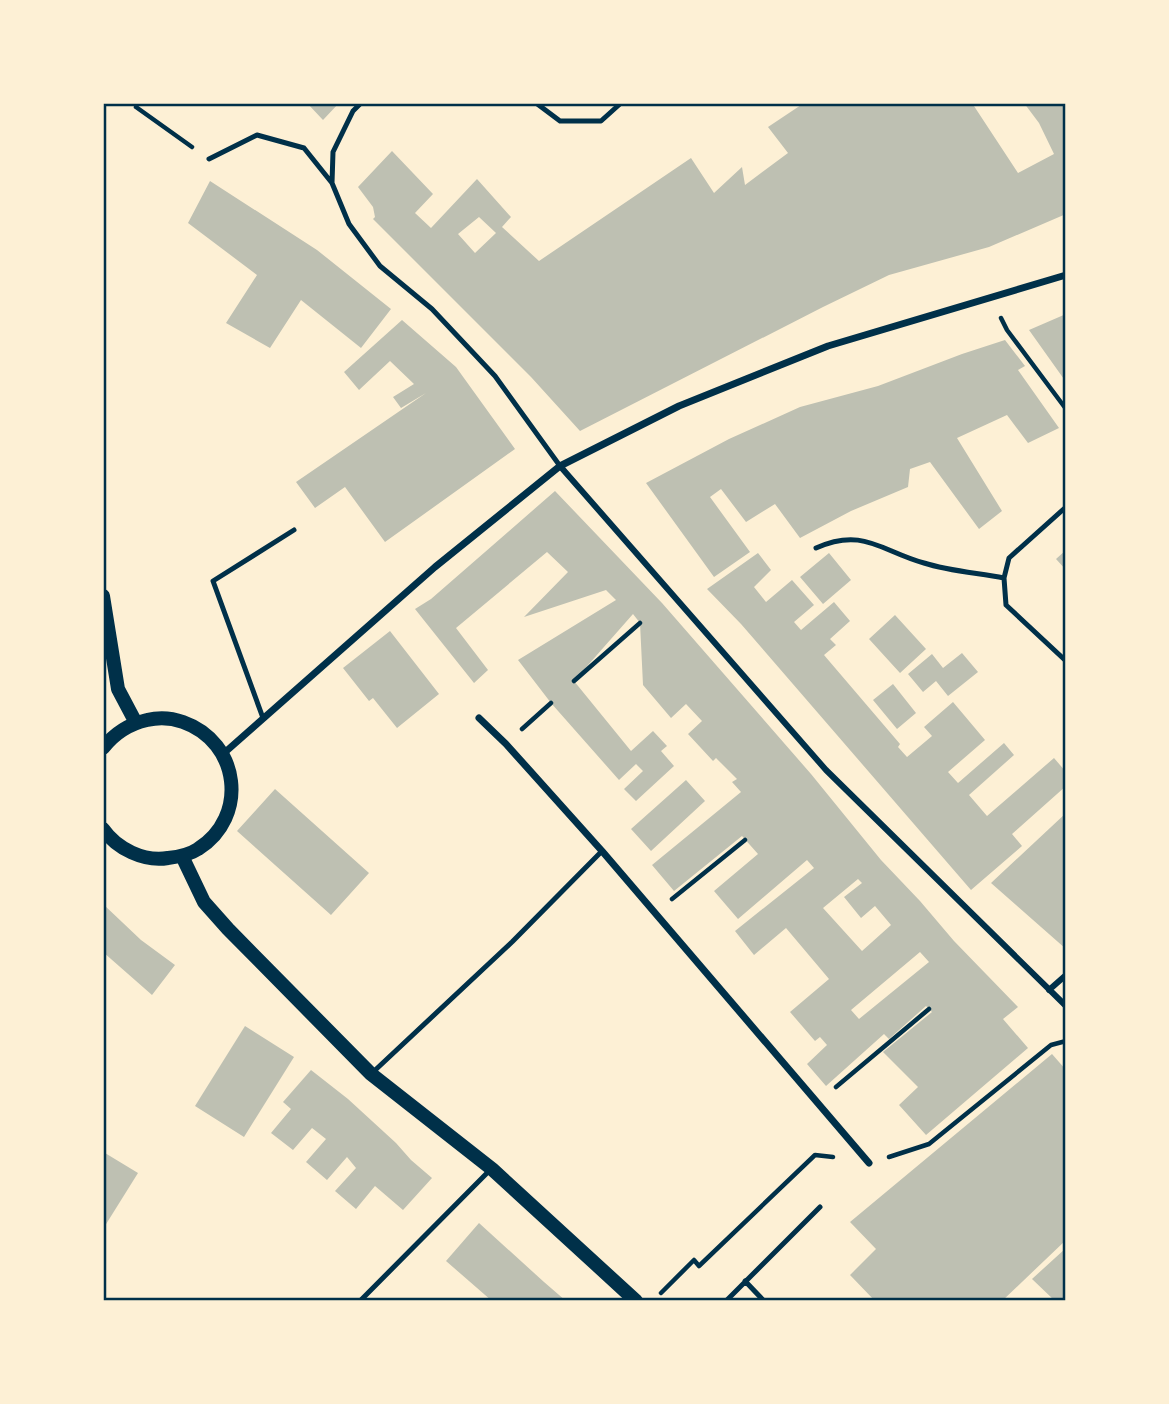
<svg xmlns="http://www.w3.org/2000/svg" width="1169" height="1404" font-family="'Space Grotesk',sans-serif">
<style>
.building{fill:#bec0b2;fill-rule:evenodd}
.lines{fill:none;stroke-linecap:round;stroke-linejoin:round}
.path{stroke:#003049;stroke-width:4.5}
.service{stroke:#003049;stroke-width:5}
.pedestrian{stroke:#003049;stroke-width:6}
.minor{stroke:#003049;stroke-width:7}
.secondary{stroke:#003049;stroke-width:14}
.neatline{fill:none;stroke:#003049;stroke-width:2.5}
</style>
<rect width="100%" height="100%" fill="#fdf0d5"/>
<path class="building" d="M 307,103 L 339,103 L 323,120 Z
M 804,103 L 972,103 L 1018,173 L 1054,154 L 1039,123 L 1024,103 L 1066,103 L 1066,214 L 989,247 L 889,275 L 823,307 L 580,431 L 531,377 L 373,219 L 375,217 L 373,207 L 358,187 L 392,151 L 433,194 L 415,213 L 431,228 L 477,179 L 511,217 L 502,227 L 539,261 L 691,158 L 714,193 L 742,167 L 745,185 L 788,153 L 768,127 ZM 479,217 L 496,233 L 475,253 L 458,234 Z
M 210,181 L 317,250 L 391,309 L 361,348 L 301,300 L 270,348 L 226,323 L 257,275 L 188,223 Z
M 1066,314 L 1066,382 L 1029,330 Z
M 402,320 L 456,367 L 515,449 L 385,542 L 345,487 L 315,508 L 296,482 L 426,393 L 401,408 L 393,397 L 414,384 L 390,361 L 359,390 L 344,372 Z
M 1005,340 L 1025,366 L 1018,370 L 1059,428 L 1028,443 L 1007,415 L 957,438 L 1002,511 L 979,529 L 930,462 L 910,469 L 908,487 L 851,511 L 800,538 L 775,504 L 746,522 L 721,489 L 710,497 L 750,552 L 714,577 L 646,483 L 729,439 L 800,407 L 878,386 L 962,354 Z
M 555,491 L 662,603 L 811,774 L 881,860 L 920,901 L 954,941 L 1018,1007 L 1003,1019 L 1028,1048 L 926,1135 L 899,1105 L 918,1087 L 883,1052 L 932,1012 L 926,1006 L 889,1039 L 884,1034 L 826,1086 L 807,1064 L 827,1045 L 820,1037 L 815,1041 L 790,1012 L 829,979 L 786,928 L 754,955 L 735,931 L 814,868 L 807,860 L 738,919 L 714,891 L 758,854 L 742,836 L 674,891 L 652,865 L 741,792 L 732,782 L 737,779 L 716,758 L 713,761 L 688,734 L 702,721 L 686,704 L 671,718 L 643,685 L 640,623 L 633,614 L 574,681 L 631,751 L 653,731 L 667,746 L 661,751 L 674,766 L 636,801 L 624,789 L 643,771 L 636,764 L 619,780 L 551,703 L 518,660 L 616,600 L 606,590 L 524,617 L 568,572 L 547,552 L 456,628 L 488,670 L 474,683 L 415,609 L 431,599 ZM 858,879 L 862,883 L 844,897 L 861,918 L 875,906 L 891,925 L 862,951 L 823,908 ZM 920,952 L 929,962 L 859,1019 L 851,1010 Z
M 1066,550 L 1066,570 L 1056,559 Z
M 758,553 L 771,570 L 754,587 L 766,602 L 792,580 L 814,605 L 794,622 L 801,630 L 834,602 L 850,621 L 830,639 L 836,645 L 824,655 L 900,744 L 898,747 L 907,757 L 932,736 L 924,727 L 953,702 L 985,740 L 948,772 L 958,783 L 1004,743 L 1014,755 L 969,795 L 987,816 L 1054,758 L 1066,772 L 1066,786 L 1012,834 L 1022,846 L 971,890 L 741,624 L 707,589 Z
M 829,553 L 851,580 L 823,604 L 800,577 Z
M 895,615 L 926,649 L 900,673 L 869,639 Z
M 390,631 L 439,694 L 397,728 L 373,698 L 369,701 L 343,668 Z
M 962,653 L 978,672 L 948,696 L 936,681 L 923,692 L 908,674 L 932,654 L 943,668 Z
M 893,684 L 916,713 L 897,729 L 873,700 Z
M 686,780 L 705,801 L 651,851 L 631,829 Z
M 275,789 L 369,873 L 331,915 L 237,831 Z
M 1066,813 L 1066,949 L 991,883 Z
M 103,904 L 141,940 L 175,965 L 152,995 L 103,952 Z
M 245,1026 L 294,1057 L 244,1137 L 195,1106 Z
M 1052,1054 L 1066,1070 L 1066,1240 L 1002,1301 L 875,1301 L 850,1275 L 876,1249 L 850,1222 Z
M 311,1070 L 348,1099 L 396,1143 L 411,1160 L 432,1178 L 403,1210 L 375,1186 L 356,1209 L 335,1191 L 356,1168 L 347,1157 L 327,1180 L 306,1162 L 326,1139 L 312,1128 L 293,1150 L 271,1133 L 291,1109 L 283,1102 Z
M 105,1153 L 138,1173 L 103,1229 L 103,1156 Z
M 479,1223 L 544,1282 L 566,1301 L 492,1301 L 446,1261 Z
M 1066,1248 L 1066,1301 L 1055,1301 L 1032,1279 Z"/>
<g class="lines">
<path class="path" d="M 136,107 L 192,147
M 1001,318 L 1007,330 L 1066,409
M 574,681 L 640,623
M 522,729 L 551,703
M 672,899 L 745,840
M 836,1087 L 929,1009
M 889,1157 L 929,1144 L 1051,1045 L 1066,1041
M 661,1293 L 694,1260 L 699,1266 L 815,1155 L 833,1157"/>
<path class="service" d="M 361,103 L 353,111 L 333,152 L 332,183 L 349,224 L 380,266 L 432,309 L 495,376 L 560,466
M 536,103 L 560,121 L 601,121 L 621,103
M 209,159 L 257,135 L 304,148 L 332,183
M 1066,507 L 1009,558 L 1004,578 L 1006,605 L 1066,661
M 816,548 C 863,527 881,551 924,563 C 949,571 978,573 1004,578
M 263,718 L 213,581 L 294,530
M 371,1074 L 512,942 L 602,851
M 745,1281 L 764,1301
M 360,1301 L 491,1169
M 726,1301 L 820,1207"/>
<path class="pedestrian" d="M 560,466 L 826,770 L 1066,1006
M 1049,990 L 1066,975"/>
<path class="minor" d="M 479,718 L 506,744 L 602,851 L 869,1163
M 223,754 L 435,567 L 560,466 L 679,406 L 828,346 L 1066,275"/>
<path class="secondary" d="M 103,596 L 118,689 L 136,723
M 103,748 C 114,734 129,724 147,720 C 159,717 172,718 183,722 C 240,742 249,817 198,849 C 189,855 178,857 168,858 C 144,862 117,849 103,829
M 182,856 L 204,902 L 228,929 L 371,1074 L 492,1169 L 636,1301"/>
</g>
<rect width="1169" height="1404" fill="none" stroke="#fdf0d5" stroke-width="210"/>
<rect x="105" y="105" width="959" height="1194" class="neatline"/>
</svg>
